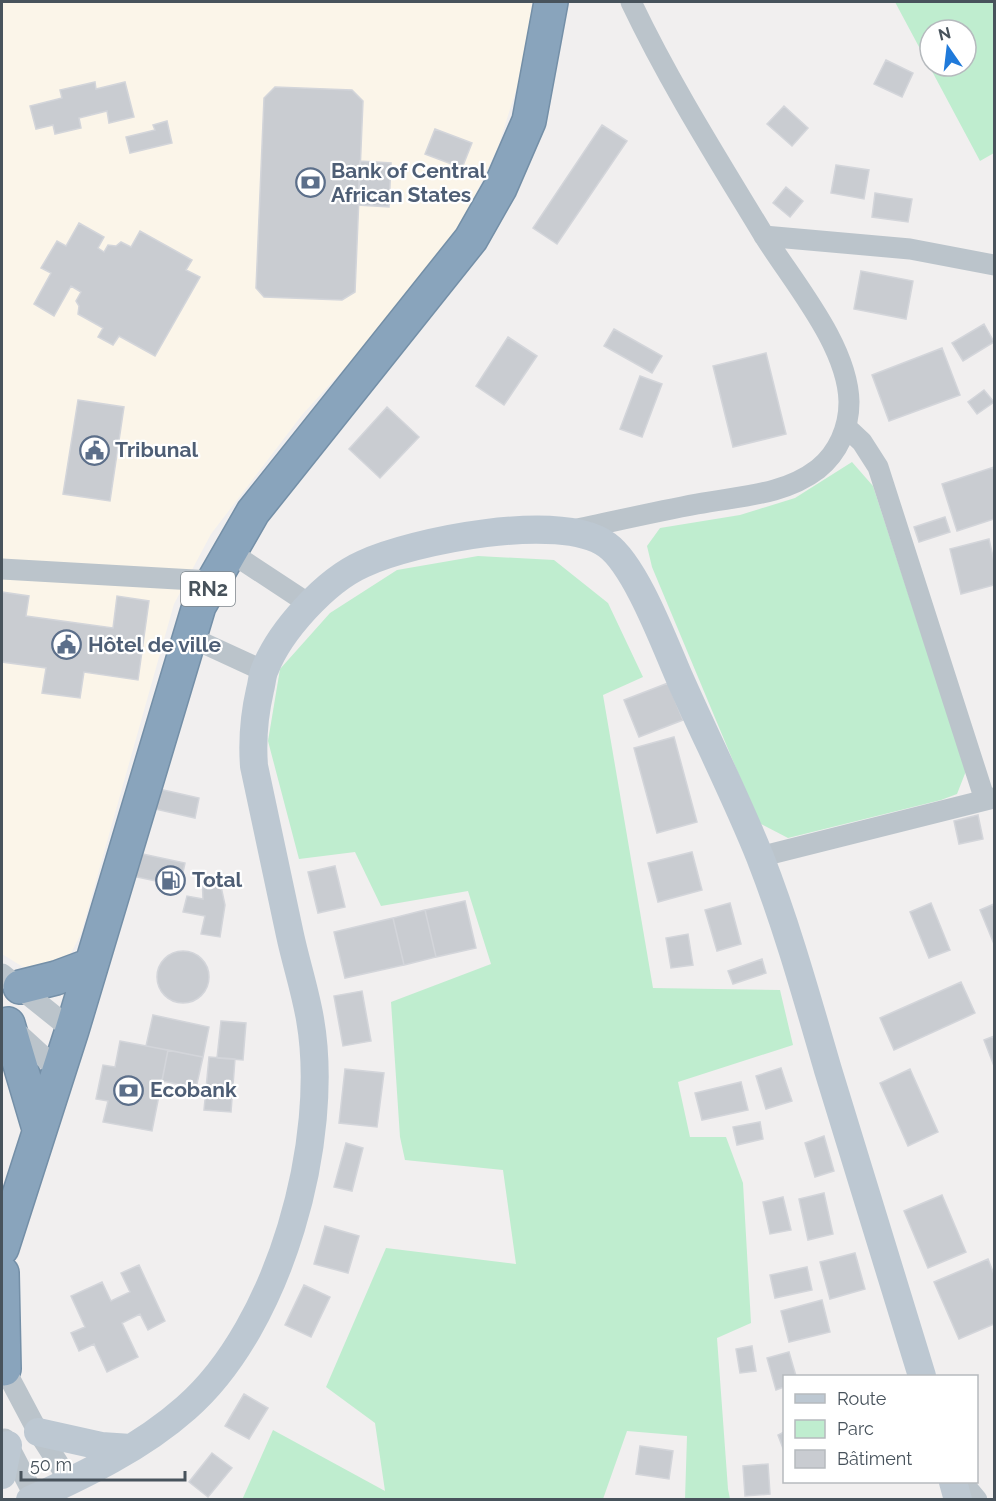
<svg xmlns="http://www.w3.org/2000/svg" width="996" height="1501" font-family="Raleway,sans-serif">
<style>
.commercial{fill:#fbf5e9}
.green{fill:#bfedcf;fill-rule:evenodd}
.building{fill:#c9ccd1;stroke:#d3d5da;stroke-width:1.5}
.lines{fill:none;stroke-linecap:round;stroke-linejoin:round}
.highway-casing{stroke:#748fa7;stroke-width:36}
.street{stroke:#bbc4cb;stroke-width:21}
.secondary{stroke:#bdc8d2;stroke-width:28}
.highway{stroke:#89a4bc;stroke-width:33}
.labels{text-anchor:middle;stroke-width:4.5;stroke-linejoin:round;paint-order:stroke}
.shield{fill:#fff;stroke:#7f878d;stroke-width:1.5}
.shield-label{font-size:20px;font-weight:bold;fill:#48535c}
.service-label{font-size:21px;font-weight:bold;fill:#4e5e75;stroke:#fff;text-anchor:start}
</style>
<rect width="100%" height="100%" fill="#f1efef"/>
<path class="commercial" d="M 2,2 L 532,2 L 526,59 L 498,147 L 460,227 L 392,316 L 302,415 L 211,534 L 174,604 L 81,934 L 70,955 L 58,966 L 37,972 L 23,967 L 2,954 Z"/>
<path class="green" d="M 895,2 L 994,2 L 994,153 L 980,161 ZM 930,30 L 966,30 L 966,66 L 930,66 Z
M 852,462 L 873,486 L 966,771 L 957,794 L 941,800 L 788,838 L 759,823 L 652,567 L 647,546 L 660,528 L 740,515 L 795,498 Z
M 478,556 L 554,560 L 608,603 L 643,677 L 603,695 L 653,988 L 780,990 L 793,1045 L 678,1082 L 690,1137 L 726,1137 L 743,1183 L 751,1323 L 717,1338 L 728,1489 L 730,1499 L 685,1499 L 687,1436 L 627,1431 L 603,1499 L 242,1500 L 273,1430 L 385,1491 L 375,1423 L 326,1387 L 386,1248 L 516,1264 L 503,1170 L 405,1160 L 400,1137 L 391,1002 L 491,964 L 468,891 L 381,906 L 355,852 L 299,859 L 268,741 L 280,669 L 330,613 L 397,570 Z"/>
<path class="building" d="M 886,60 L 913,73 L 902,97 L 874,84 Z
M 95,82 L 96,89 L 125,82 L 134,117 L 109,123 L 107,111 L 79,118 L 81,128 L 55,134 L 53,125 L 36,129 L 30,106 L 62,98 L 60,90 Z
M 275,87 L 352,90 L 363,101 L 355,292 L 342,300 L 264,297 L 256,288 L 264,98 Z
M 784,106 L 808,128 L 792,146 L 767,124 Z
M 167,121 L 172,143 L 130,153 L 126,137 L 155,130 L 153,125 Z
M 602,125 L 627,141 L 557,244 L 533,228 Z
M 435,129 L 472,143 L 462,168 L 425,154 Z
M 360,161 L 391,163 L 389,207 L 358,205 Z
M 836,165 L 869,170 L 864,199 L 831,193 Z
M 786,187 L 803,201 L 790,217 L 773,203 Z
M 875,193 L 912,199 L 908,222 L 872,217 Z
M 79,223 L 104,237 L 98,248 L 104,252 L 108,245 L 116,246 L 121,242 L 131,247 L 140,231 L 192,260 L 186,270 L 200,277 L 155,356 L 119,336 L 113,345 L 98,337 L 103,328 L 78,314 L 79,306 L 76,301 L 81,292 L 71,286 L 54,316 L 34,304 L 51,273 L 41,268 L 57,241 L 66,246 Z
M 861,271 L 913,281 L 906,319 L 854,309 Z
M 984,324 L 994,342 L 963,361 L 952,343 Z
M 614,329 L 662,356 L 652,373 L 604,346 Z
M 508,337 L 537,356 L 504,405 L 476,386 Z
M 942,348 L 960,395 L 889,421 L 872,375 Z
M 766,353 L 786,434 L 733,447 L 713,366 Z
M 640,376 L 662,384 L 642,437 L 620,429 Z
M 984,390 L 994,402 L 977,414 L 968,402 Z
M 78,400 L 124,407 L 110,501 L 63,494 Z
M 387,407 L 419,437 L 380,478 L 349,449 Z
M 994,467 L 994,519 L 957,531 L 942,484 Z
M 945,517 L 950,532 L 919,542 L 914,527 Z
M 989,539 L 994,561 L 994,585 L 961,594 L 950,549 Z
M 2,592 L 29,596 L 26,616 L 113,628 L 117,596 L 149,601 L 138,680 L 84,672 L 80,698 L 42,693 L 46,668 L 2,662 Z
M 668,683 L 683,720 L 639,737 L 624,700 Z
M 674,737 L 697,822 L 657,833 L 634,748 Z
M 159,789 L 199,798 L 195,818 L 155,809 Z
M 978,815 L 983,839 L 959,844 L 954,821 Z
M 692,852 L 702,890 L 658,902 L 648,863 Z
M 138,853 L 185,863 L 180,886 L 132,876 Z
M 335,866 L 345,907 L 318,913 L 308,872 Z
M 202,874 L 219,877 L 225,905 L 220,937 L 201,934 L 205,916 L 183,912 L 187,896 L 203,899 Z
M 465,901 L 476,948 L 436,957 L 425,910 Z
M 730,903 L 741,944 L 717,951 L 705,910 Z
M 931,903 L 950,950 L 929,958 L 910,912 Z
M 994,904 L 994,944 L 980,910 Z
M 425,910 L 436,957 L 404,965 L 393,918 Z
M 393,918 L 404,965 L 345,978 L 334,932 Z
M 688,934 L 693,965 L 671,968 L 666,938 Z
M157 977a26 26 0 1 1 52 0a26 26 0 1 1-52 0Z
M 762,959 L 766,973 L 733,984 L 728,971 Z
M 961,982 L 975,1013 L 894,1050 L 880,1018 Z
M 362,991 L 371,1041 L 343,1046 L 334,996 Z
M 153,1015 L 209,1027 L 203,1057 L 146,1046 Z
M 221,1021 L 246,1023 L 243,1060 L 217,1058 Z
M 994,1036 L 994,1066 L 984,1040 Z
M 120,1041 L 168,1050 L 152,1131 L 103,1122 L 108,1101 L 96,1099 L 103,1065 L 115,1067 Z
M 168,1050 L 203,1057 L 196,1088 L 162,1081 Z
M 209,1057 L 235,1059 L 231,1112 L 204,1110 Z
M 781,1068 L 792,1101 L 766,1109 L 756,1076 Z
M 345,1069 L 384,1073 L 377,1127 L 339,1123 Z
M 910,1069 L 938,1132 L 908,1146 L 880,1083 Z
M 741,1082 L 748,1110 L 702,1120 L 695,1093 Z
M 760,1122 L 763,1139 L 737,1145 L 733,1127 Z
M 824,1136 L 834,1171 L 815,1177 L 805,1143 Z
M 346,1143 L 363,1148 L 352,1191 L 334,1187 Z
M 824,1193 L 833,1234 L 808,1240 L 799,1199 Z
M 942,1195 L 966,1252 L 928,1268 L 904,1211 Z
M 783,1197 L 791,1230 L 770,1234 L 763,1202 Z
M 325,1226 L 359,1236 L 348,1273 L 314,1264 Z
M 855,1253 L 865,1289 L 830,1299 L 820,1262 Z
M 988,1259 L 994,1274 L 994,1324 L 959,1339 L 934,1282 Z
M 139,1265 L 165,1321 L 148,1330 L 140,1314 L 122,1323 L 138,1357 L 107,1372 L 94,1344 L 79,1351 L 71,1333 L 85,1327 L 71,1296 L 102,1282 L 111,1301 L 130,1292 L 121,1273 Z
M 807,1267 L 812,1290 L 775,1298 L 770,1275 Z
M 304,1285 L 330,1297 L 311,1337 L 285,1325 Z
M 822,1300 L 830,1332 L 789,1342 L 781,1311 Z
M 752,1346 L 756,1371 L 740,1373 L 736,1349 Z
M 789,1352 L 796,1376 L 784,1376 L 784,1387 L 776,1390 L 767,1358 Z
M 244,1394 L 268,1408 L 249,1439 L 225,1426 Z
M 784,1432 L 784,1451 L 778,1435 Z
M 640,1446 L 673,1451 L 669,1479 L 636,1474 Z
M 212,1453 L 232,1468 L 208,1497 L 189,1482 Z
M 768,1464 L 770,1494 L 745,1496 L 743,1466 Z"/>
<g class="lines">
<defs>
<path id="highway" d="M 20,987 L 56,978 L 91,965
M 8,1024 L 39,1129
M 2,1248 L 72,1030 L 199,606 L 253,512 L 471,239 L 500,188 L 529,121 L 551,2
M 2,1273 L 4,1369"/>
</defs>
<use href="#highway" class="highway-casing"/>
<path class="street" d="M 764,236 L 910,249 L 994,265
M 846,427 L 862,442 L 878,467 L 985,800
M 568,531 C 611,522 654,512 697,504 C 738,496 783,496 818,469 C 838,453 849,428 849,402 C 848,345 792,281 763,234 C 717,158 669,82 631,2
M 230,552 L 309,604
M 2,569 L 212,581
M 190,637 L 264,671
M 759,857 L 994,798
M 2,974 L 72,1030
M 12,1028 L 58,1070
M 2,1364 L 38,1432 L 69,1480
M 5,1439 L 35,1497
M 962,1482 L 977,1500"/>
<path class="secondary" d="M 38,1432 L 101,1446 L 131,1448
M 2,1475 L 8,1445
M 953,1482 L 958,1500
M 30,1500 C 84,1475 141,1448 186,1408 C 280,1326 331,1139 310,1019 C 305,990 296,963 290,935 C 278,878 266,822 254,766 C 252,739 254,716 260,690 C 262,683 262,675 265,669 C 280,631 325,581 363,564 C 412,541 560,511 607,545 C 636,566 665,645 680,679 C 706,738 736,797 760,857 C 787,926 807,998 828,1070 C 859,1172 890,1274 922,1376"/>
<use href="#highway" class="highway"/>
</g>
<defs>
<symbol id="bank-ring" viewBox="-11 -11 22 22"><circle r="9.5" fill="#fff" stroke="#5c6f8a" stroke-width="1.5"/><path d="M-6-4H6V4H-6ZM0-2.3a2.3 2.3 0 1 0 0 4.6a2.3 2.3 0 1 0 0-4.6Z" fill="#5c6f8a"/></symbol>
<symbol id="civic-ring" viewBox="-11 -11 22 22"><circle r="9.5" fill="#fff" stroke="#5c6f8a" stroke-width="1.5"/><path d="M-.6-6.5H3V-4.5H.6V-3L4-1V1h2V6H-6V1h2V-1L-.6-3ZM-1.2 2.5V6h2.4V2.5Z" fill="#5c6f8a"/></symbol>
<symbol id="fuel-ring" viewBox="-11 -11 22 22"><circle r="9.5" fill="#fff" stroke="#5c6f8a" stroke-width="1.5"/><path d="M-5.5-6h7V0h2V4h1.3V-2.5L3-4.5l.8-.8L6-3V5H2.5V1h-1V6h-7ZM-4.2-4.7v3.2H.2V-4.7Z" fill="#5c6f8a"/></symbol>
</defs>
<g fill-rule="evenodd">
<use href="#bank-ring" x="294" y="166" width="33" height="33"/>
<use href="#civic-ring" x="78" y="434" width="33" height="33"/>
<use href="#civic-ring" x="50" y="628" width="33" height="33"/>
<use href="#fuel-ring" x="154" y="864" width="33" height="33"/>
<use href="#bank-ring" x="112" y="1074" width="33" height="33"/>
</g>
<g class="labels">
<rect class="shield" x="181" y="572" width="54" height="34" rx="4.5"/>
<g class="shield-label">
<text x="208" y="596">RN2</text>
</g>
<g class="service-label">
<text x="331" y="178">Bank of Central<tspan x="331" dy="24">African States</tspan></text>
<text x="115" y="457">Tribunal</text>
<text x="88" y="652">Hôtel de ville</text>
<text x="192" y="887">Total</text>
<text x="150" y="1097">Ecobank</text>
</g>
</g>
<rect width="996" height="1501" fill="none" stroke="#48535c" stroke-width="6"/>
<rect x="783" y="1375" width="195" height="108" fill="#ffffff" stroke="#b6babe" stroke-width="1.5"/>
<rect x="795" y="1394" width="30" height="9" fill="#bdc8d2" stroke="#b6babe" stroke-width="1.5"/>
<text x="837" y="1405" font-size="18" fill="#48535c">Route</text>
<rect x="795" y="1420" width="30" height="18" fill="#bfedcf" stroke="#b6babe" stroke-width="1.5"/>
<text x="837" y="1435" font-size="18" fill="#48535c">Parc</text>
<rect x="795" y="1450" width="30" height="18" fill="#c9ccd1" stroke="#b6babe" stroke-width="1.5"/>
<text x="837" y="1465" font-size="18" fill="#48535c">Bâtiment</text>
<g transform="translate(948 48) rotate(346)"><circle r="28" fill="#ffffff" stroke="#b6babe" stroke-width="1.5"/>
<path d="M0-4.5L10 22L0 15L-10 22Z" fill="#207ada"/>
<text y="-9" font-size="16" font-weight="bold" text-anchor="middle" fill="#48535c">N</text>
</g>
<path d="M21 1471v9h164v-9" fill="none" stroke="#48535c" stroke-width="3"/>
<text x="30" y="1471" font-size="18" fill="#48535c" stroke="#ffffff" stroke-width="4.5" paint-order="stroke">50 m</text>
</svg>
